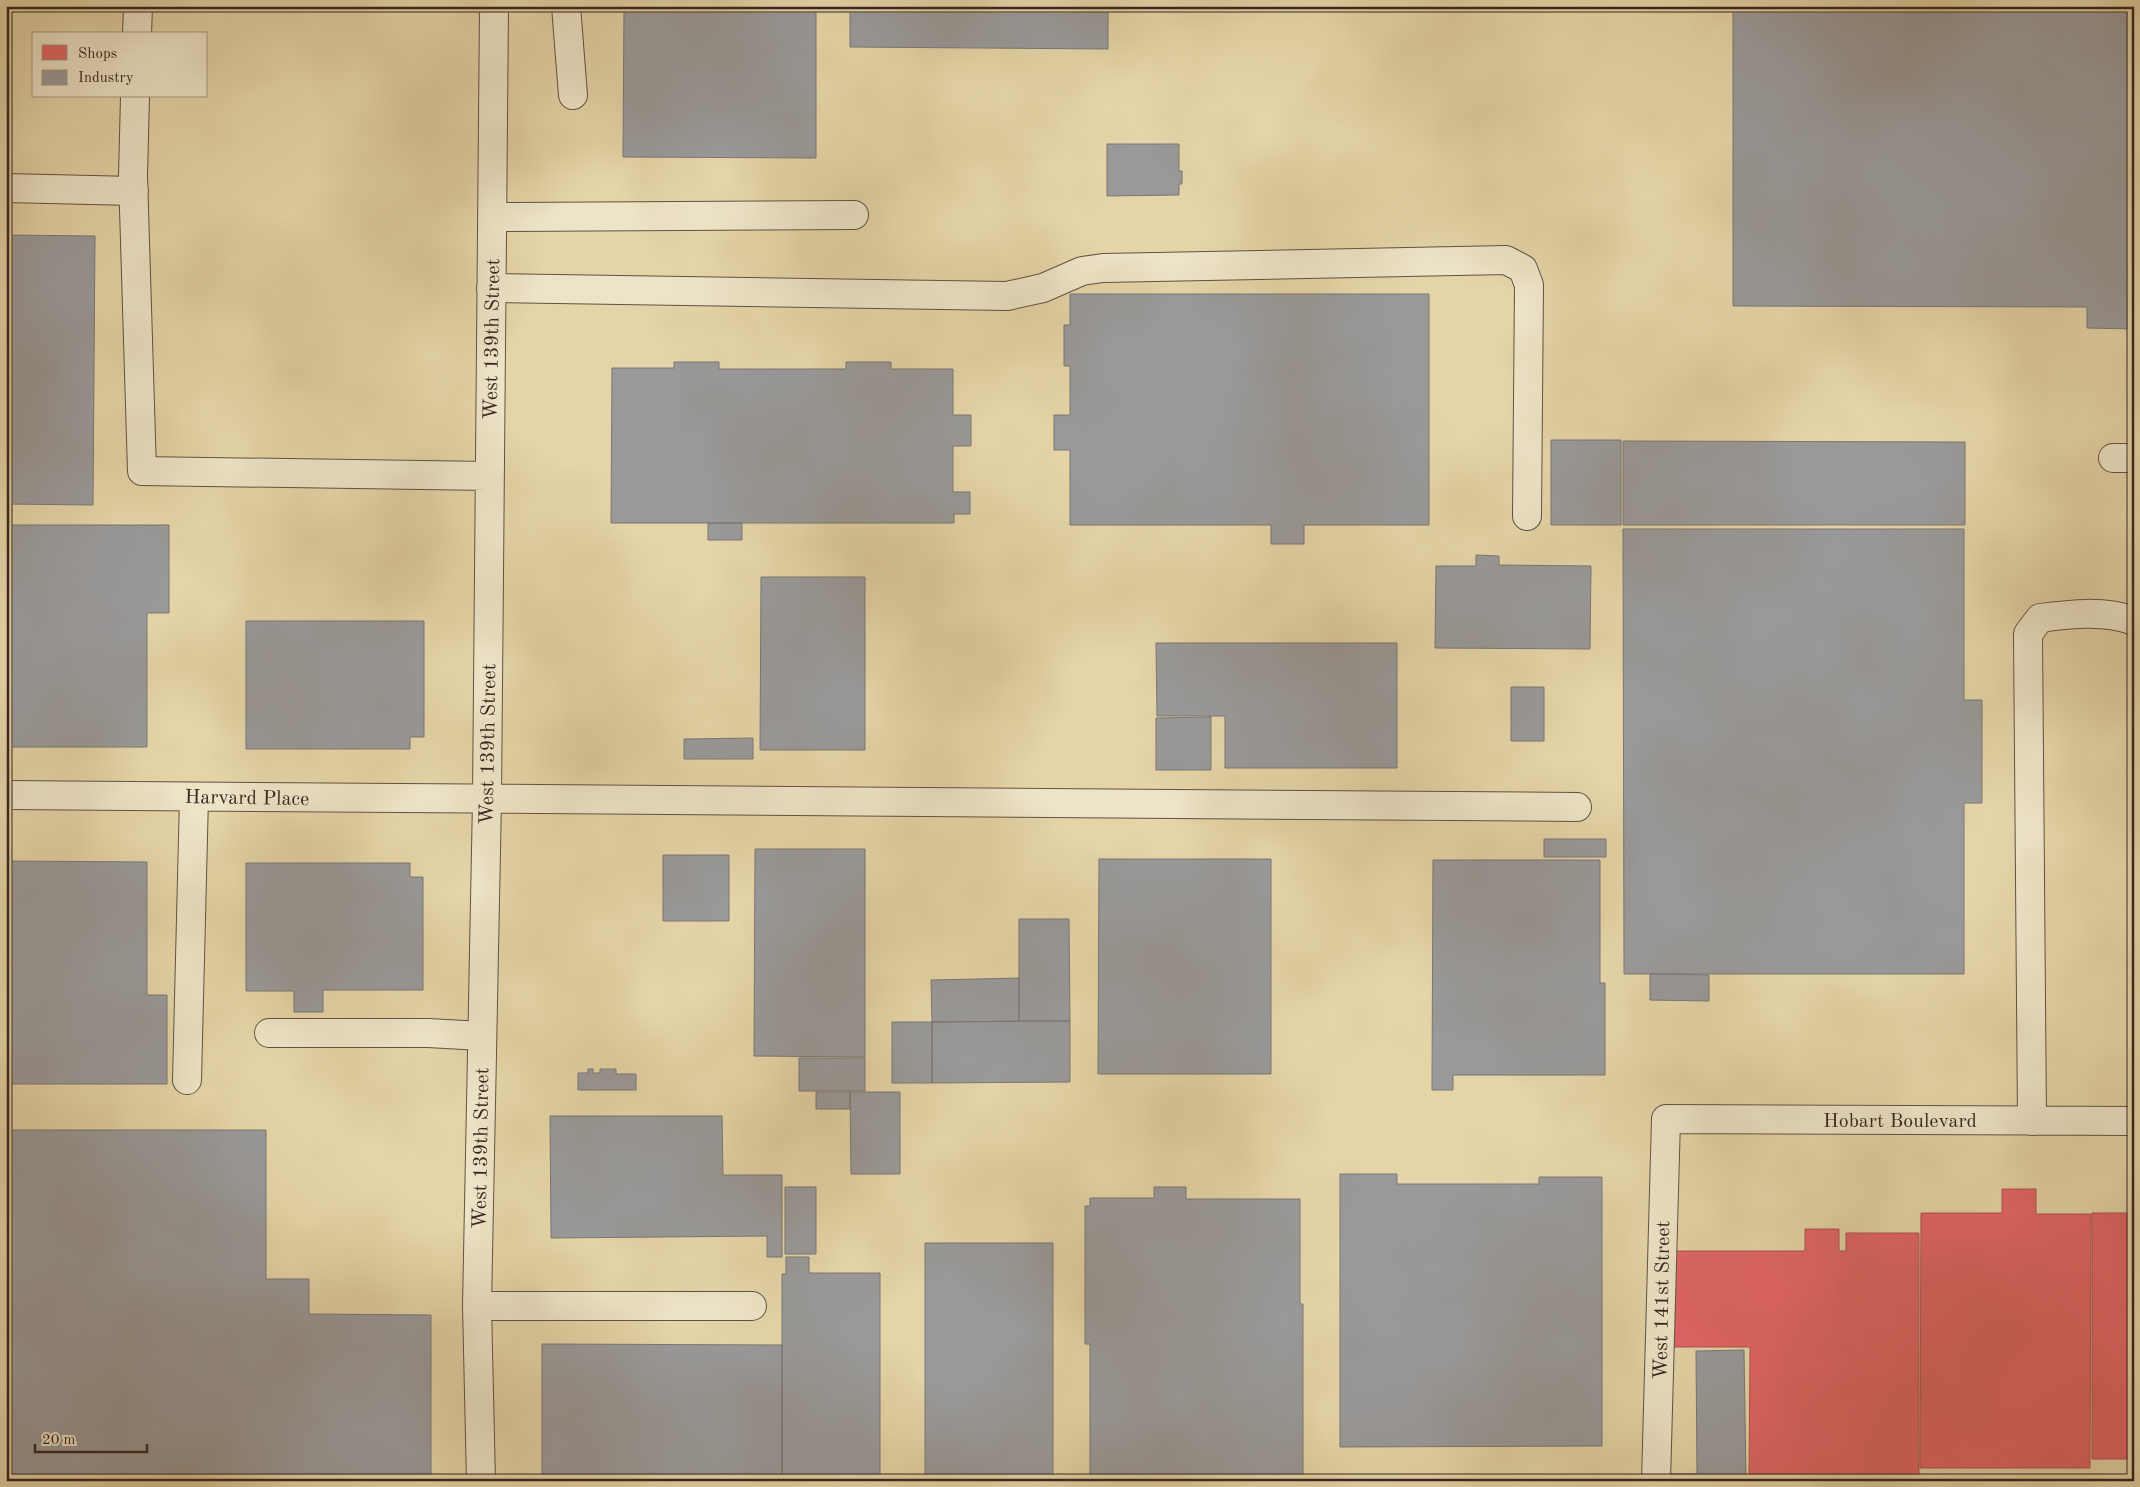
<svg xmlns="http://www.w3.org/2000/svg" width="2140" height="1487" font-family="'Old Standard TT',serif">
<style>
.shops{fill:#e06666;stroke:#ad5351}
.industry{fill:#999;stroke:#7b7775}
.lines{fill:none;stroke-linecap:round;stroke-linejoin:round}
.minor-casing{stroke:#625242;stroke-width:30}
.minor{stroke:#ede3c6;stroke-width:28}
.labels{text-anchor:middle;stroke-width:5;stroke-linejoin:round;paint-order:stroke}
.street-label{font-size:20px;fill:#362721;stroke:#ede3c6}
</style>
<rect width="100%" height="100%" fill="#e4d4a7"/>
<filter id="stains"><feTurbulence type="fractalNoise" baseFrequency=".004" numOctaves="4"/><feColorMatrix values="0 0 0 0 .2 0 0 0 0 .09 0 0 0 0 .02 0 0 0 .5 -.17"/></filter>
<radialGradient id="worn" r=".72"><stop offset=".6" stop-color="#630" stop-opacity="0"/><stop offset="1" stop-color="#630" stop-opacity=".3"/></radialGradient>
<path class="shops" d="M 2002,1189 L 2036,1189 L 2036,1214 L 2091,1214 L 2090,1468 L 1920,1468 L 1921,1213 L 2002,1213 Z
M 2092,1213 L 2134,1213 L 2134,1459 L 2092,1459 Z
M 1805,1229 L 1839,1229 L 1839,1251 L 1846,1251 L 1846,1233 L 1919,1233 L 1919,1480 L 1749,1481 L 1750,1347 L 1663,1347 L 1663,1251 L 1805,1251 Z"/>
<path class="industry" d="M 624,6 L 816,6 L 816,158 L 623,157 Z
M 850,6 L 1108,6 L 1108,49 L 850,47 Z
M 1733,6 L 2134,6 L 2134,329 L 2087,328 L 2087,307 L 1733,306 Z
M 1107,144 L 1179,144 L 1179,171 L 1182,171 L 1182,184 L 1179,184 L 1179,195 L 1107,196 Z
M 6,235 L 95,236 L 93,505 L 6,504 Z
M 1070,294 L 1429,294 L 1429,525 L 1304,525 L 1304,544 L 1271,544 L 1271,525 L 1070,525 L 1070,450 L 1054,450 L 1054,415 L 1070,415 L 1070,366 L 1064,366 L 1064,325 L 1070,325 Z
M 674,362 L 719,362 L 719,369 L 846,369 L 846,362 L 891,362 L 891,369 L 953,369 L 953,415 L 971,415 L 971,446 L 953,446 L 953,492 L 970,492 L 970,514 L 954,514 L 954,523 L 611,523 L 612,368 L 674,368 Z
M 1551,440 L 1621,440 L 1621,525 L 1551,525 Z
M 1623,441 L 1965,442 L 1965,525 L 1623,525 Z
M 708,523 L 742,523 L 742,540 L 708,540 Z
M 6,525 L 169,525 L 169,613 L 147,613 L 147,747 L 6,747 Z
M 1623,529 L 1964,529 L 1964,700 L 1982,700 L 1982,803 L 1964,803 L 1964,974 L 1624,974 Z
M 1476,555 L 1499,556 L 1499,565 L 1591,566 L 1590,649 L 1435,648 L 1436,566 L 1476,566 Z
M 761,577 L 865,577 L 865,750 L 760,750 Z
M 246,621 L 424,621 L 424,737 L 410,737 L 410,749 L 246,749 Z
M 1156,643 L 1397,643 L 1397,768 L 1225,768 L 1225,716 L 1157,716 Z
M 1511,687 L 1544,687 L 1544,741 L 1511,741 Z
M 1211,717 L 1211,770 L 1156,770 L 1156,718 Z
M 753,738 L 753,759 L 684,759 L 684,739 Z
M 1544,839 L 1606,839 L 1606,857 L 1544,857 Z
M 755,849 L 865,849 L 865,1057 L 754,1056 Z
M 663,855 L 729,855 L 729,921 L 663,921 Z
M 1099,859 L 1271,859 L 1271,1074 L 1098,1074 Z
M 1433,860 L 1600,860 L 1600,983 L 1605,983 L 1605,1075 L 1453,1075 L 1453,1090 L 1432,1090 Z
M 6,861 L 147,862 L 147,995 L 167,995 L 167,1084 L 6,1084 Z
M 246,863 L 410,863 L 410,877 L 423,877 L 423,990 L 323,990 L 323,1012 L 294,1012 L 294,991 L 246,991 Z
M 1019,919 L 1069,919 L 1070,1021 L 1019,1021 Z
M 1650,974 L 1709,975 L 1709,1001 L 1650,1000 Z
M 1019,978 L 1019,1021 L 932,1022 L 931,980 Z
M 1070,1021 L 1070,1082 L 932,1083 L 932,1022 Z
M 892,1022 L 932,1022 L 932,1083 L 892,1083 Z
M 799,1058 L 865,1058 L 865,1091 L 799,1091 Z
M 588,1069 L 593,1069 L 593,1073 L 600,1073 L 600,1069 L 616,1069 L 616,1074 L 636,1074 L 636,1090 L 578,1090 L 578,1073 L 588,1073 Z
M 816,1092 L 850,1092 L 850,1109 L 816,1109 Z
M 850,1092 L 900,1092 L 900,1174 L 851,1174 Z
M 550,1116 L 722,1116 L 723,1175 L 782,1175 L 782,1257 L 767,1257 L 767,1236 L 551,1238 Z
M 6,1130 L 266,1130 L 266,1279 L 309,1279 L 309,1314 L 431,1315 L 431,1481 L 6,1481 Z
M 1340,1174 L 1397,1174 L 1397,1184 L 1539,1184 L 1539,1177 L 1602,1177 L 1602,1446 L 1340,1447 Z
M 785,1187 L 816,1187 L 816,1254 L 785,1254 Z
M 1154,1187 L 1186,1187 L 1186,1199 L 1300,1199 L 1300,1304 L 1303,1304 L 1303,1481 L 1090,1481 L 1090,1344 L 1085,1344 L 1085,1206 L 1090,1206 L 1090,1198 L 1154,1198 Z
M 925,1243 L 1053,1243 L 1053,1481 L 925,1481 Z
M 786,1257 L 809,1257 L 809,1273 L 880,1273 L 880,1481 L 782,1481 L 782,1274 L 786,1274 Z
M 542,1344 L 782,1345 L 782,1481 L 542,1481 Z
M 1744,1350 L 1746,1481 L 1666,1481 L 1666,1474 L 1697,1474 L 1696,1351 Z"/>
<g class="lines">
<defs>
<path id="minor" d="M 566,6 L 573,95
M 137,34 L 138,6
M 135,96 L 133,176 L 142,471 L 489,476
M 6,188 L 134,191
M 492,217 L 854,215
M 491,288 L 1007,296 L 1043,288 L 1082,271 L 1103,268 L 1506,260 L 1523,269 L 1529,285 L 1527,516
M 2113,458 L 2134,458
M 6,795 L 1577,807
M 269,1033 L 428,1033 L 482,1036
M 187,1080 L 194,797
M 2032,1121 L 2028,634 L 2040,618 C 2070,614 2105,610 2134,621
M 477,1306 L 752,1306
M 481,1481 L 477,1306 L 487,800 L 494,6
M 1656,1481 L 1666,1119 L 2134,1121"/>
</defs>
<use href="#minor" class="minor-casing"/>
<use href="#minor" class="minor"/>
</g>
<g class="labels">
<g class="street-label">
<text transform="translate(491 339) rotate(-89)" y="7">West 139th Street</text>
<text transform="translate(487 744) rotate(-89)" y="7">West 139th Street</text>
<text transform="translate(247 797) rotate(1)" y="7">Harvard Place</text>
<text x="1900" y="1127">Hobart Boulevard</text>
<text transform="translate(480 1148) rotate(-89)" y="7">West 139th Street</text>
<text transform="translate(1661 1300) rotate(-89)" y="7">West 141st Street</text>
</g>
</g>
<rect width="2140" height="1487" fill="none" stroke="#e4d4a7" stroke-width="25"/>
<rect x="8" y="8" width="2125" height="1472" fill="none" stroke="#362721" stroke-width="2.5"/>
<rect x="12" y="12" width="2115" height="1462" fill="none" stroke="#362721"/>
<rect x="32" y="32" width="175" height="65" fill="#ede3c6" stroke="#a49884"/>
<rect x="42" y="45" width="25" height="15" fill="#e06666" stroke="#a49884"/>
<text x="78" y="58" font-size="15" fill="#362721">Shops</text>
<rect x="42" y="70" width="25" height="15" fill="#999999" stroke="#a49884"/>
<text x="78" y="82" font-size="15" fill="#362721">Industry</text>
<path d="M35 1444v8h112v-8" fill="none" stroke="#362721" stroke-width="2.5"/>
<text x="42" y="1444" font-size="15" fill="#362721" stroke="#ede3c6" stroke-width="4" paint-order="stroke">20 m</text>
<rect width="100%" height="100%" filter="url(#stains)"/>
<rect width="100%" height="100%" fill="url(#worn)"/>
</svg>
